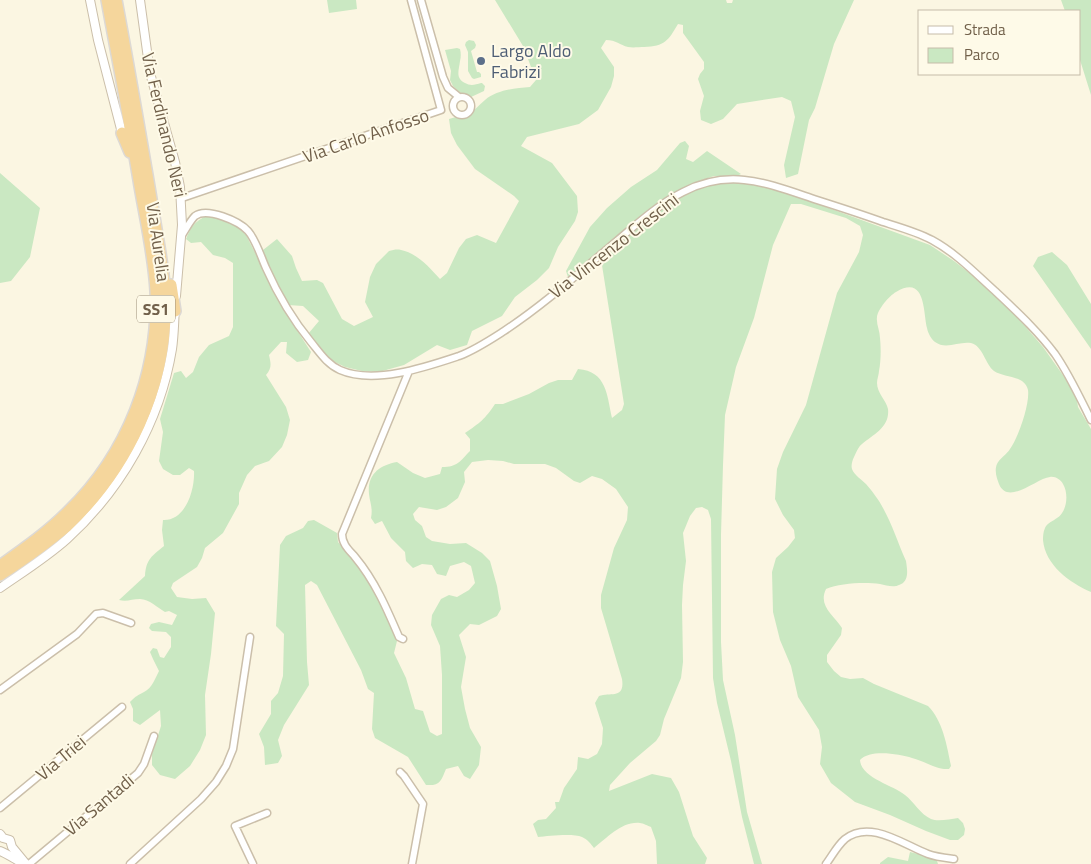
<svg xmlns="http://www.w3.org/2000/svg" width="1091" height="864" font-family="'Titillium Web',sans-serif">
<style>
.green{fill:#cae8c2}
.lines{fill:none;stroke-linecap:round;stroke-linejoin:round}
.minor-casing{stroke:#cbbfaa;stroke-width:9}
.tertiary-casing{stroke:#cbbfaa;stroke-width:10}
.trunk-casing{stroke:#ddd9d4;stroke-width:14}
.minor{stroke:#fff;stroke-width:6}
.tertiary{stroke:#fff;stroke-width:8}
.trunk{stroke:#f5d69c;stroke-width:11}
.service-dot{fill:#5c6f8a;stroke:#fefae8;stroke-width:2}
.labels{text-anchor:middle;stroke-width:4;stroke-linejoin:round;paint-order:stroke}
.shield{fill:#fefae8;stroke:#9b8e79;stroke-width:1}
.shield-label{font-size:16px;font-weight:bold;fill:#71604a}
.service-label{font-size:18px;fill:#4e5e75;stroke:#fefae8;text-anchor:start}
.street-label{font-size:18px;fill:#71604a;stroke:#fefae8}
</style>
<rect width="100%" height="100%" fill="#fbf6e2"/>
<path class="green" d="M 327,0 L 356,0 L 357,9 L 329,13 Z
M 495,0 L 726,0 L 727,3 L 732,3 L 733,0 L 854,0 L 834,44 L 815,108 L 809,120 L 798,174 L 786,178 L 784,165 L 795,117 L 791,101 L 782,97 L 737,104 L 723,119 L 711,124 L 701,120 L 700,111 L 704,96 L 698,79 L 700,74 L 704,69 L 704,62 L 683,33 L 683,25 L 678,24 C 668,41 665,46 644,47 C 639,47 633,48 628,47 C 620,45 616,40 606,40 L 601,48 L 614,67 L 614,76 L 611,87 L 598,110 L 579,124 L 527,137 L 521,146 L 552,163 L 577,196 L 578,212 L 575,221 L 558,247 L 549,268 L 537,280 L 515,297 L 502,316 L 472,331 L 467,345 L 450,350 L 437,345 L 404,365 L 379,372 L 362,371 L 345,367 L 327,358 L 308,334 L 319,321 L 303,306 L 288,305 L 265,262 L 263,250 L 277,239 L 292,256 L 296,268 L 302,281 L 317,280 L 323,283 L 342,319 L 354,326 L 373,317 L 365,302 L 370,277 L 376,264 L 389,251 C 393,250 397,249 401,250 C 417,253 430,268 440,279 L 447,273 L 459,248 L 466,239 L 477,235 L 496,243 L 519,201 L 514,196 L 475,169 L 457,145 L 451,133 L 449,119 L 456,117 L 468,117 C 473,111 479,105 485,100 C 497,90 515,88 530,87 L 536,80 L 523,46 Z
M 1061,0 L 1091,0 L 1091,95 L 1080,60 L 1080,11 L 1065,11 Z
M 469,40 L 474,41 L 476,45 L 475,48 L 471,51 L 477,72 L 479,72 L 481,74 L 481,77 L 474,79 L 472,78 L 468,71 L 468,52 L 465,45 L 466,42 Z
M 457,48 L 460,49 C 461,53 461,57 460,61 C 459,70 455,78 465,83 C 470,86 475,85 481,83 L 482,83 L 485,86 L 484,91 L 471,97 L 461,93 L 457,90 L 453,86 L 450,80 L 451,71 L 445,50 Z
M 685,141 L 689,146 L 686,159 L 693,162 L 707,151 L 741,174 L 737,176 L 714,176 L 699,181 L 677,192 L 650,211 L 572,275 L 568,277 L 566,271 L 590,227 L 607,208 L 631,187 L 657,170 L 680,143 Z
M 0,173 L 40,208 L 30,257 L 11,281 L 0,283 Z
M 721,181 L 738,182 L 782,191 L 930,245 L 954,261 L 972,275 L 1012,311 L 1043,347 L 1065,378 L 1077,400 L 1078,407 L 1091,429 L 1091,592 C 1070,583 1045,565 1043,540 C 1043,537 1043,532 1045,528 C 1047,523 1053,521 1057,518 C 1067,512 1069,494 1063,484 C 1061,480 1055,476 1050,477 C 1037,478 1008,506 999,484 C 997,479 994,471 997,464 C 999,459 1007,454 1010,449 C 1018,438 1030,404 1028,390 C 1025,375 1004,378 994,371 C 985,364 983,346 971,343 C 959,341 946,350 935,342 C 931,339 928,333 927,328 C 923,312 926,274 896,292 C 889,296 878,309 877,317 C 876,324 880,331 880,338 C 881,348 881,361 879,371 C 879,374 877,379 877,383 C 877,393 886,400 888,409 C 890,427 874,434 862,444 C 858,447 856,453 854,457 C 852,461 851,466 852,469 C 854,475 862,480 866,484 C 872,491 879,500 883,508 C 892,524 898,543 906,561 C 907,568 909,578 903,583 C 901,584 897,586 896,586 C 891,587 885,585 880,584 C 865,582 840,583 826,589 C 818,606 833,614 842,628 L 841,635 L 827,655 L 827,662 L 834,671 L 841,677 L 850,679 L 863,678 L 874,684 L 928,706 C 943,721 947,746 951,766 L 949,769 C 936,770 925,761 912,758 C 899,754 870,749 860,760 C 861,778 893,785 905,795 C 914,802 920,814 931,819 C 938,822 950,819 958,818 L 963,823 L 965,829 L 964,835 L 958,840 L 950,840 L 926,831 L 890,815 L 855,802 L 831,783 L 820,764 L 822,747 L 819,730 L 798,697 L 791,666 L 780,640 L 773,612 L 772,572 L 776,558 L 788,547 L 795,538 L 794,530 L 783,515 L 775,499 L 777,469 L 783,452 L 806,405 L 837,293 L 859,252 L 863,235 L 860,226 L 846,218 L 801,204 L 791,204 L 773,245 L 754,318 L 736,367 L 725,415 L 723,465 L 721,535 L 721,642 L 723,680 L 735,735 L 747,812 L 762,864 L 754,864 L 742,817 L 731,761 L 717,703 L 713,678 L 711,519 L 708,510 L 702,507 L 696,508 L 690,516 L 683,533 L 686,561 L 683,585 L 682,605 L 683,662 L 681,678 L 664,719 L 660,735 L 656,741 L 630,763 L 610,785 L 609,791 L 652,774 L 671,778 L 679,792 L 693,836 L 707,858 L 705,864 L 657,864 L 656,841 L 651,827 C 648,826 643,823 640,823 C 622,821 607,838 594,848 C 591,844 587,839 582,837 C 573,833 548,836 538,837 L 533,824 L 538,820 L 546,819 L 556,808 L 555,802 L 559,802 L 564,788 L 577,769 L 578,757 L 588,759 L 597,754 L 602,744 L 603,728 L 595,703 L 599,696 C 611,692 625,699 622,679 L 601,608 L 601,595 L 614,548 L 627,520 L 628,507 L 616,489 L 602,479 L 592,476 L 580,483 L 574,481 L 556,468 L 545,464 L 514,464 L 503,461 L 488,460 L 472,462 L 464,472 L 465,482 L 458,498 L 446,507 L 437,510 L 419,507 L 413,514 L 415,520 L 422,526 L 426,537 L 432,541 L 450,544 L 466,543 L 482,553 L 490,561 L 497,586 L 501,609 L 497,616 L 479,625 L 470,624 L 459,635 L 466,657 L 461,687 L 465,709 L 470,728 L 481,747 L 479,765 L 470,779 L 464,776 L 458,766 L 446,769 C 441,781 440,786 426,785 L 408,757 L 375,738 L 372,729 L 374,693 L 368,689 L 361,670 L 317,585 L 311,581 L 305,585 L 307,662 L 309,685 L 284,725 L 278,740 L 282,756 L 278,763 L 265,765 L 264,747 L 259,734 L 271,714 L 271,701 L 278,693 L 283,676 L 284,634 L 276,626 L 280,545 L 286,536 L 303,528 L 308,521 L 314,520 L 337,533 L 338,542 L 365,572 L 394,627 L 397,641 L 394,653 L 406,678 L 415,709 L 423,711 L 430,732 L 437,736 L 442,734 L 442,675 L 440,646 L 431,625 L 432,615 L 441,599 L 449,595 L 457,597 L 469,590 L 475,583 L 471,566 L 464,562 L 450,566 L 446,576 L 437,574 L 432,565 L 422,564 L 413,568 L 406,561 L 405,552 L 391,538 L 382,521 L 375,524 L 371,518 C 373,508 370,503 369,494 C 367,474 380,465 397,462 L 413,473 L 425,478 L 440,474 L 442,467 C 458,467 460,461 470,451 L 470,439 L 465,433 C 480,423 485,419 495,404 L 503,404 L 529,394 L 549,383 L 558,380 L 572,380 L 578,369 C 607,371 607,396 612,418 L 622,410 L 624,404 L 601,259 L 666,205 L 683,194 L 704,186 Z
M 206,216 C 222,218 235,222 246,235 L 286,313 L 311,352 L 308,360 L 297,362 L 286,353 L 287,342 L 281,342 L 269,355 C 271,364 272,368 266,375 L 286,407 L 290,420 L 287,435 L 282,447 L 269,461 L 255,466 L 247,475 L 239,493 L 239,504 L 223,533 L 205,548 L 202,558 L 197,567 L 173,583 L 171,588 L 177,597 L 192,599 L 206,598 L 215,613 L 211,654 L 205,695 L 206,735 L 200,750 L 190,766 L 175,779 L 160,775 L 152,765 L 152,754 L 161,726 L 160,710 L 140,725 L 133,721 L 133,709 L 130,702 C 137,695 137,696 144,692 C 152,688 155,679 159,671 L 153,659 L 150,652 L 153,648 L 157,649 L 160,657 L 164,658 L 171,647 L 171,637 L 166,632 L 152,631 L 149,628 L 151,624 L 159,622 L 172,625 L 177,615 L 169,611 L 165,612 C 158,608 149,599 140,599 C 132,599 127,602 119,600 L 145,576 C 146,559 152,556 164,546 L 162,530 L 163,520 C 186,521 195,489 194,471 L 189,468 L 180,475 L 173,475 L 163,469 L 159,461 L 163,432 L 160,419 L 174,373 L 181,371 L 186,378 L 193,372 L 199,357 L 209,345 L 229,336 L 233,327 L 233,263 L 225,258 L 213,255 L 201,242 L 191,243 L 186,239 C 191,227 194,222 206,216 Z
M 1052,252 L 1067,265 L 1091,304 L 1091,349 L 1033,266 L 1038,257 Z
M 910,852 L 931,857 L 937,861 L 938,864 L 880,864 L 880,863 L 888,857 L 908,861 Z"/>
<g class="lines">
<defs>
<path id="minor" d="M 421,0 L 443,77 L 448,88 L 459,97
M453 106a9 9 0 1 1 18 0a9 9 0 1 1-18 0Z
M 182,198 L 441,110 L 411,0
M 182,235 C 186,229 190,221 195,216 C 207,207 239,221 248,231 C 256,240 261,257 266,268 C 278,295 292,319 311,342 C 320,353 327,364 340,370 C 374,385 426,367 459,356 C 475,350 490,340 504,331 C 545,304 581,271 618,240 C 638,223 659,204 683,192 C 731,167 769,184 817,200 C 839,207 861,214 883,222 C 899,227 917,232 932,240 C 956,253 975,273 995,291 C 1016,311 1038,331 1055,354 C 1069,374 1080,398 1091,420
M 403,639 L 399,637 C 387,609 375,581 355,557 C 349,550 342,544 342,534 L 409,371
M 0,690 L 77,634 L 96,614 L 103,613 L 131,623
M 400,772 L 404,776 L 423,804 L 412,864
M 0,808 L 122,707
M 29,864 L 138,773 L 144,764 L 154,736
M 130,864 L 201,799 L 216,782 L 226,766 L 233,749 L 250,637
M 253,864 L 235,826 L 267,813
M 826,864 C 832,856 837,846 845,839 C 870,819 904,845 928,854 C 936,857 946,858 954,859"/>
<path id="tertiary" d="M 90,0 L 98,40 L 122,133
M 140,0 L 150,73 L 175,162 L 180,187 L 182,225 L 176,296
M 0,588 C 23,572 47,557 67,539 C 121,490 160,422 172,349 C 174,336 174,322 175,308
M 0,834 L 3,838 L 10,840 L 12,847 L 26,864
M 0,851 C 8,854 16,860 24,864"/>
<path id="trunk" d="M 122,133 L 130,152
M 171,285 L 175,311
M 0,566 C 24,549 47,533 68,512 C 128,454 159,373 156,291 C 154,255 146,221 140,186 C 130,124 119,62 107,0
M 0,575 C 23,560 46,544 67,526 C 127,469 167,387 165,303 C 165,284 162,265 159,247 C 155,223 151,199 147,175 C 137,117 127,58 116,0"/>
</defs>
<use href="#minor" class="minor-casing"/>
<use href="#tertiary" class="tertiary-casing"/>
<use href="#trunk" class="trunk-casing"/>
<use href="#minor" class="minor"/>
<use href="#tertiary" class="tertiary"/>
<use href="#trunk" class="trunk"/>
</g>
<circle class="service-dot" cx="481" cy="61" r="5"/>
<g class="labels">
<rect class="shield" x="137" y="295.5" width="38" height="27" rx="4"/>
<g class="shield-label">
<text x="156" y="315">SS1</text>
</g>
<g class="service-label">
<text x="491" y="57">Largo Aldo<tspan x="491" dy="21">Fabrizi</tspan></text>
</g>
<g class="street-label">
<text transform="translate(164 125) rotate(77)" y="6">Via Ferdinando Neri</text>
<text transform="translate(366 136) rotate(-19)" y="6">Via Carlo Anfosso</text>
<text transform="translate(158 242) rotate(82)" y="6">Via Aurelia</text>
<text transform="translate(614 246) rotate(-38)" y="6">Via Vincenzo Crescini</text>
<text transform="translate(61 758) rotate(-40)" y="6">Via Triei</text>
<text transform="translate(99 805) rotate(-40)" y="6">Via Santadi</text>
</g>
</g>
<rect x="918" y="10" width="162" height="65" fill="#fefae8" stroke="#c6bca9"/>
<rect x="928" y="26" width="25" height="8" fill="#ffffff" stroke="#c6bca9"/>
<text x="964" y="35" font-size="15" fill="#71604a">Strada</text>
<rect x="928" y="48" width="25" height="15" fill="#cae8c2" stroke="#c6bca9"/>
<text x="964" y="60" font-size="15" fill="#71604a">Parco</text>
</svg>
